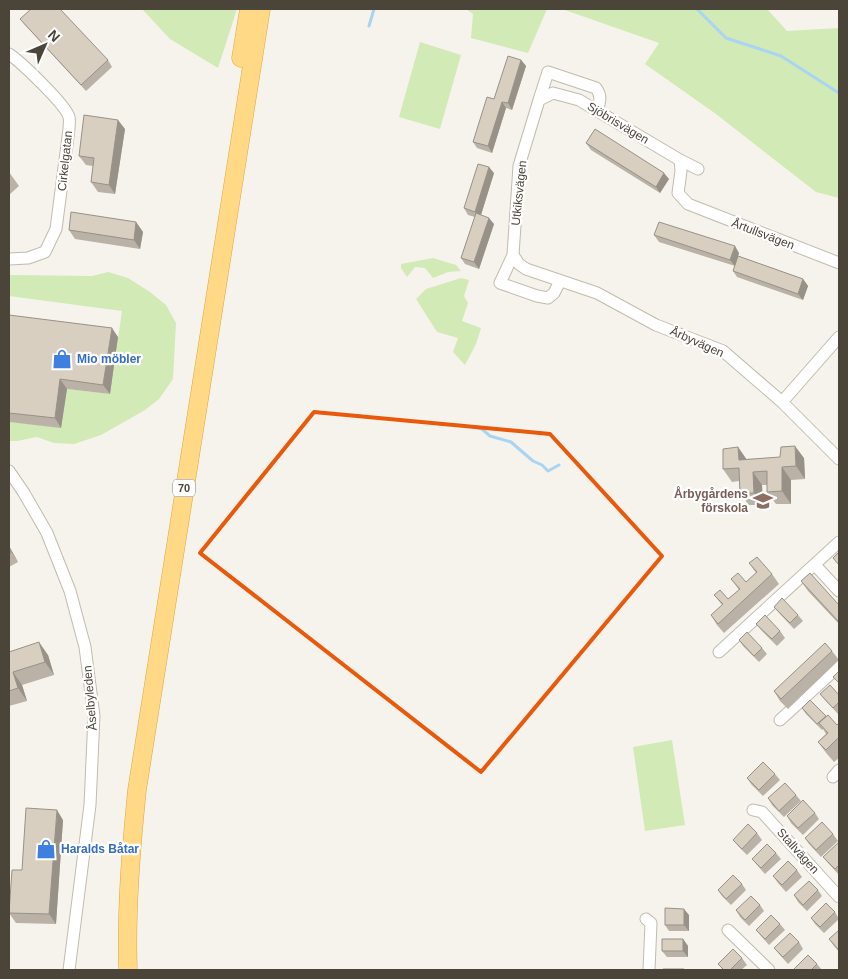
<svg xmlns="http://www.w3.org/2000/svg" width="848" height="979" font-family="Helvetica,sans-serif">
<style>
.green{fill:#d2eab5}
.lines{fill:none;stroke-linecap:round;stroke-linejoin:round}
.stream{stroke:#a9d4f2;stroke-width:3}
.minor-casing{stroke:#c2bbae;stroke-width:13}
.trunk-casing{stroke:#e0a43c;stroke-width:19}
.minor{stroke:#fff;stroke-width:11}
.trunk{stroke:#ffd985;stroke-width:18}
.wall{fill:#bab2a6}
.shaded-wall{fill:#979187}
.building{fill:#d8cfc1;stroke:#979187}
.marked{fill:none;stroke:#e8590c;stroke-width:4;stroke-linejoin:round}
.labels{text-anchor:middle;stroke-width:4.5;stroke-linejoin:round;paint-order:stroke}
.shield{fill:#fff;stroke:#817c74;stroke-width:1}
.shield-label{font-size:11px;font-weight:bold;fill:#4b4439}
.street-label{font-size:12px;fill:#4b4439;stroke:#fff}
.shop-label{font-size:12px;font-weight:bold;fill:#366cbe;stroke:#fff;text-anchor:start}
.education-label{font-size:12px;font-weight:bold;fill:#785e54;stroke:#fff;text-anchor:end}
</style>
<rect width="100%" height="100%" fill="#f6f3ec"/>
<path class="green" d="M 142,9 L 237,9 L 218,68 L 170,39 Z
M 466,9 L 547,9 L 528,53 L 471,38 L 473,14 Z
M 562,9 L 767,9 L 787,31 L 839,28 L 839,198 L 816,192 L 716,114 L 645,64 L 659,43 Z
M 420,42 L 461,55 L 440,129 L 399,117 Z
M 433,258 L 456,265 L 461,271 L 448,272 L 433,278 L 425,268 L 415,267 L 407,277 L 401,268 L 401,264 Z
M 108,272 L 128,278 L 150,292 L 166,305 L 176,323 L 173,379 L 159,399 L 145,410 L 101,435 L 74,444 L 54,443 L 37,437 L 17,441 L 9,441 L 9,422 L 61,427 L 67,389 L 110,394 L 122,311 L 9,296 L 9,275 L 92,276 Z
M 461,278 L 469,280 L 464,296 L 468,303 L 462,321 L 481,328 L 476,344 L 465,365 L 453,352 L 458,338 L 437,332 L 416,299 L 426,289 Z
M 672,740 L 685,825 L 645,831 L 633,747 Z"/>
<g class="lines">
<path class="stream" d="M 697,9 L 726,38 L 781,56 L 839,93
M 369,26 L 374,9
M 474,427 L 482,429 L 490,436 L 511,442 L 533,461 L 542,465 L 548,471 L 559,465"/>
<defs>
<path id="minor" d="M 9,54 C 21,62 66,105 69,117 C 70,121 69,126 69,129 L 56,229 L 45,252 L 28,258 L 9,259
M 539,100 L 548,72 L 596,88 C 602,96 600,102 597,111
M 680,160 L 698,169
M 513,255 L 500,283 L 537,296 L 548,298 L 554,293 L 560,281
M 839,263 L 688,204 L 678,193 L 681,171 L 680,160 L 579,100 L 553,93 L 539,100 L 519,166 L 513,255 L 519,264 L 526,269 L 597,293 L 656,325 L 723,351 L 782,402 L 839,459
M 782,402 L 839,337
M 9,471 L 24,493 L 47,533 L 70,591 L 85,647 L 94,716 L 90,805 L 69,970
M 815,565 L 839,591
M 719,652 L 839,542
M 780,720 L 839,666
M 833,777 L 839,770
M 753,810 L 762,812 L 839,897
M 646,919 L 651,923 L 649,970
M 728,930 L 769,970"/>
<path id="trunk" d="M 241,58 L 249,9
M 128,970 C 126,910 131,850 137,790 L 261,9"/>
</defs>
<use href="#minor" class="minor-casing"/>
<use href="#trunk" class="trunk-casing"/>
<use href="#minor" class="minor"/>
<use href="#trunk" class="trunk"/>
</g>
<path class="wall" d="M 20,19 L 108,60 L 112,67 L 86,91 L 25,25 Z
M 521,60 L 526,66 L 512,110 L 506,108 L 492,153 L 477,148 L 473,142 L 494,99 Z
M 125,129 L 115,194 L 98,192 L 91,182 L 93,166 L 86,165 L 79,156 Z
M 586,143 L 669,179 L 660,193 L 591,150 Z
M 9,172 L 19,186 L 9,195 Z
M 494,173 L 481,215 L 494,224 L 479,269 L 465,264 L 461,258 L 475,217 L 468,215 L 464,208 Z
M 136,222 L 143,232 L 140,249 L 75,239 L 69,230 Z
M 654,235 L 739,253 L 738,256 L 803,279 L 808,286 L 803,300 L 737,277 L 733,271 L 735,266 L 659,242 Z
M 9,315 L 118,337 L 110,394 L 67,389 L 61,428 L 9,422 Z
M 738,447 L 746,459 L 804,458 L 805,479 L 791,480 L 791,504 L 776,504 L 767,492 L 767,485 L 762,485 L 763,505 L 749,505 L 740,493 L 739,481 L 732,482 L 723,469 Z
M 9,546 L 18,562 L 9,567 Z
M 749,563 L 772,574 L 779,584 L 724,633 L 717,625 L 711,615 L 722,605 L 714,595 L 728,599 L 739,590 L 731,579 L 746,582 L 756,573 Z
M 801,581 L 839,605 L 839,624 L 808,591 Z
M 774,607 L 798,615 L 803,621 L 794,629 L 779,613 Z
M 756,624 L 780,631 L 785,638 L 777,646 L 761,630 Z
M 739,640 L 762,648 L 767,654 L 759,662 L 743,646 Z
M 832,651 L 839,660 L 788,709 L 780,701 L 774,691 Z
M 9,652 L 48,655 L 54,675 L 22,685 L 27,701 L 9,706 Z
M 820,694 L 839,695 L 839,713 L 838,714 L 825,700 Z
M 810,700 L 826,717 L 837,725 L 839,723 L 839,758 L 834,762 L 827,754 L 818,742 L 826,734 L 823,729 L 822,730 L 806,714 L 802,708 Z
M 775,774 L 780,780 L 763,796 L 751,784 L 747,778 Z
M 796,795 L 801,801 L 784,817 L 772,805 L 768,798 Z
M 815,813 L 819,819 L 803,835 L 791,823 L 787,816 Z
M 63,820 L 56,924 L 16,923 L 9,913 L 22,870 Z
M 757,833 L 762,840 L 747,855 L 738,846 L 733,840 Z
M 833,834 L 838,841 L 821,857 L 809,844 L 805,838 Z
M 839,842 L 839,875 L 828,863 L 823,857 Z
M 776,853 L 781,859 L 765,874 L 757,865 L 752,859 Z
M 797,870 L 802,877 L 786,892 L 778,883 L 773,876 Z
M 742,884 L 746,890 L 731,905 L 722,896 L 718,890 Z
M 818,890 L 822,896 L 807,911 L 798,902 L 794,895 Z
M 760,905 L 764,911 L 749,926 L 740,917 L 736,910 Z
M 835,912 L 839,919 L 824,933 L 815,924 L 811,918 Z
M 689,915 L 689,931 L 669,931 L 665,925 Z
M 780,924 L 785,930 L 769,945 L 761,936 L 756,930 Z
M 839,930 L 839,952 L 834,946 L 829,939 Z
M 683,939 L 688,946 L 688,957 L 667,957 L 662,951 Z
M 799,942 L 803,949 L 788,964 L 779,954 L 774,948 Z
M 742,958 L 747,965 L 741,970 L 723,970 L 718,964 Z
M 817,964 L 822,970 L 793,970 Z"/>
<path class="shaded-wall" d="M 521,60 L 526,66 L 512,110 L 508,103 Z
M 502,102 L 506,108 L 492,153 L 488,146 Z
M 118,120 L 125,129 L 115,194 L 109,185 Z
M 489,167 L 494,173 L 480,218 L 475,212 Z
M 664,173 L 669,179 L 660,193 L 656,187 Z
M 489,218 L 494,224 L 479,269 L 474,262 Z
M 136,222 L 143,232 L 140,249 L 134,240 Z
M 735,246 L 739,253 L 735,266 L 730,260 Z
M 803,279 L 808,286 L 803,300 L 798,294 Z
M 112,328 L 118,337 L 110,394 L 103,385 Z
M 60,379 L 67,389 L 61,428 L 55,418 Z
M 795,446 L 804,458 L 805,479 L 796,466 Z
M 738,447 L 747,460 L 739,460 Z
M 782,467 L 791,480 L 791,504 L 782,491 Z
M 753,472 L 762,485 L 763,505 L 754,493 Z
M 9,546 L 18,562 L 9,548 Z
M 39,642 L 48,655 L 54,675 L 45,662 Z
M 13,672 L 22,685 L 27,701 L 18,688 Z
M 57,810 L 63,820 L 56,924 L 49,914 Z
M 684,909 L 689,915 L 689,931 L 684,925 Z
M 683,939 L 688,946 L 688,957 L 683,951 Z"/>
<path class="building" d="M 31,9 L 60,9 L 108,60 L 81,85 L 20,19 Z
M 508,56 L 521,60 L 508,103 L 502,102 L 488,146 L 473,142 L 487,97 L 494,99 Z
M 84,115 L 118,120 L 109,185 L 91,182 L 94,158 L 79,156 Z
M 595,129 L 664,173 L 656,187 L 586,143 Z
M 478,164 L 489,167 L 475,212 L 464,208 Z
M 71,212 L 136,222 L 134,240 L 69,230 Z
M 476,213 L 489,218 L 474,262 L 461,258 Z
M 659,222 L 735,246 L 730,260 L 654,235 Z
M 738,256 L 803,279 L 798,294 L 733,271 Z
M 9,315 L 112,328 L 103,385 L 60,379 L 55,418 L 9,413 Z
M 795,446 L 796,466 L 782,467 L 782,491 L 767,492 L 767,471 L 753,472 L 754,493 L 740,493 L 739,468 L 723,469 L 723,449 L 738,447 L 739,460 L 780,457 L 781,447 Z
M 9,548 L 11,553 L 9,554 Z
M 839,552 L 839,565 L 833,558 Z
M 757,557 L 772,574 L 718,624 L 711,615 L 723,604 L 714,595 L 720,590 L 728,599 L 740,589 L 731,579 L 738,573 L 746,582 L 757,572 L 749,563 Z
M 810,573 L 839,605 L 839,622 L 801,581 Z
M 782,598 L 798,615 L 790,623 L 774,607 Z
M 765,615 L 780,631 L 772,639 L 756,624 Z
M 747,632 L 762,648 L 754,656 L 739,640 Z
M 39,642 L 45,662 L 13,672 L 18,688 L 9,691 L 9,652 Z
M 825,643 L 832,651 L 781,699 L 774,691 Z
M 839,671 L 839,683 L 833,677 Z
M 830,685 L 839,695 L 839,702 L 833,708 L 820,694 Z
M 810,700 L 826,716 L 817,724 L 802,708 Z
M 828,715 L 837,725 L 839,723 L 839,737 L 826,750 L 818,742 L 828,733 L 819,723 Z
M 763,762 L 775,774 L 759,790 L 747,778 Z
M 785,783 L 796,795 L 779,811 L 768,798 Z
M 803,800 L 815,813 L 798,828 L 787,816 Z
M 26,808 L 57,810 L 49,914 L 9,913 L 12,870 L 22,870 Z
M 822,822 L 833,834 L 816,850 L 805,838 Z
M 748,824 L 757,833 L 742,849 L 733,840 Z
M 839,842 L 839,865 L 835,869 L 823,857 Z
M 767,844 L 776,853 L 761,868 L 752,859 Z
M 788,861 L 797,870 L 782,885 L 773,876 Z
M 733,875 L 742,884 L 726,899 L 718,890 Z
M 809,881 L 818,890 L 803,905 L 794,895 Z
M 751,896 L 760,905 L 745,920 L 736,910 Z
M 826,903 L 835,912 L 820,927 L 811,918 Z
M 665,908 L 684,909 L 684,925 L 665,925 Z
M 771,915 L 780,924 L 765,939 L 756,930 Z
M 839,930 L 839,947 L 838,949 L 829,939 Z
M 790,933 L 799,942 L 783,957 L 774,948 Z
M 662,939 L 683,939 L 683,951 L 662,951 Z
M 733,949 L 742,958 L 730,970 L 724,970 L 718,964 Z
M 808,955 L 817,964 L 811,970 L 793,970 Z
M 663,969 L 684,969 L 684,970 L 663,970 Z"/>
<path class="marked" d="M 314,412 L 550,434 L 662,556 L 481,772 L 200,553 Z"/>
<defs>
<symbol id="shop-bare" viewBox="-9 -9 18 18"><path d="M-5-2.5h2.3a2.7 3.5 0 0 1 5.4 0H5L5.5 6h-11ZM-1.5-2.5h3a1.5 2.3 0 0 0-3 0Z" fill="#3f7fe0" stroke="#fff" stroke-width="2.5" paint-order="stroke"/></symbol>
<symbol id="school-bare" viewBox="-9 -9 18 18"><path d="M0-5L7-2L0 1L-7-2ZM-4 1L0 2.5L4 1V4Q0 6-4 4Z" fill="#8d6e63" stroke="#fff" stroke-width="2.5" paint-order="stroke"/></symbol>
</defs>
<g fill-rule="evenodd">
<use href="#shop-bare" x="48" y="345" width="28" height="28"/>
<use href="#school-bare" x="749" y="487" width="28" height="28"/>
<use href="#shop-bare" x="32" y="835" width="28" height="28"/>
</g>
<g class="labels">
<rect class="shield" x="173" y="479.5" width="22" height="17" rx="4"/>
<g class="shield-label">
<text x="184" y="492">70</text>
</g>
<g class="street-label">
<text transform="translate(618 123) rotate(31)" y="4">Sjöbrisvägen</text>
<text transform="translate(65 161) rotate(-84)" y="4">Cirkelgatan</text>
<text transform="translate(519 193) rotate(-84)" y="4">Utkiksvägen</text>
<text transform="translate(763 234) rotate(21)" y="4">Årtullsvägen</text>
<text transform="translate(697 342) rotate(24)" y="4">Årbyvägen</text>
<text transform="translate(90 698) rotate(-95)" y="4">Åselbyleden</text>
<text transform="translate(798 851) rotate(48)" y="4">Stallvägen</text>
</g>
<g class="shop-label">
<text x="77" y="363">Mio möbler</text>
<text x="61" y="853">Haralds Båtar</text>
</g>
<g class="education-label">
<text x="748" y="498">Årbygårdens<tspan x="748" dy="14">förskola</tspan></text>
</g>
</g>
<rect width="848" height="979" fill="none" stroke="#4b4439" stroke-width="20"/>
<g transform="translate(45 45) rotate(45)" stroke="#ffffff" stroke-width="4" paint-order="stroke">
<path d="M0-4L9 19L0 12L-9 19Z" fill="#4b4439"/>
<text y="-8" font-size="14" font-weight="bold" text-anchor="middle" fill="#4b4439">N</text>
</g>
</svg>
